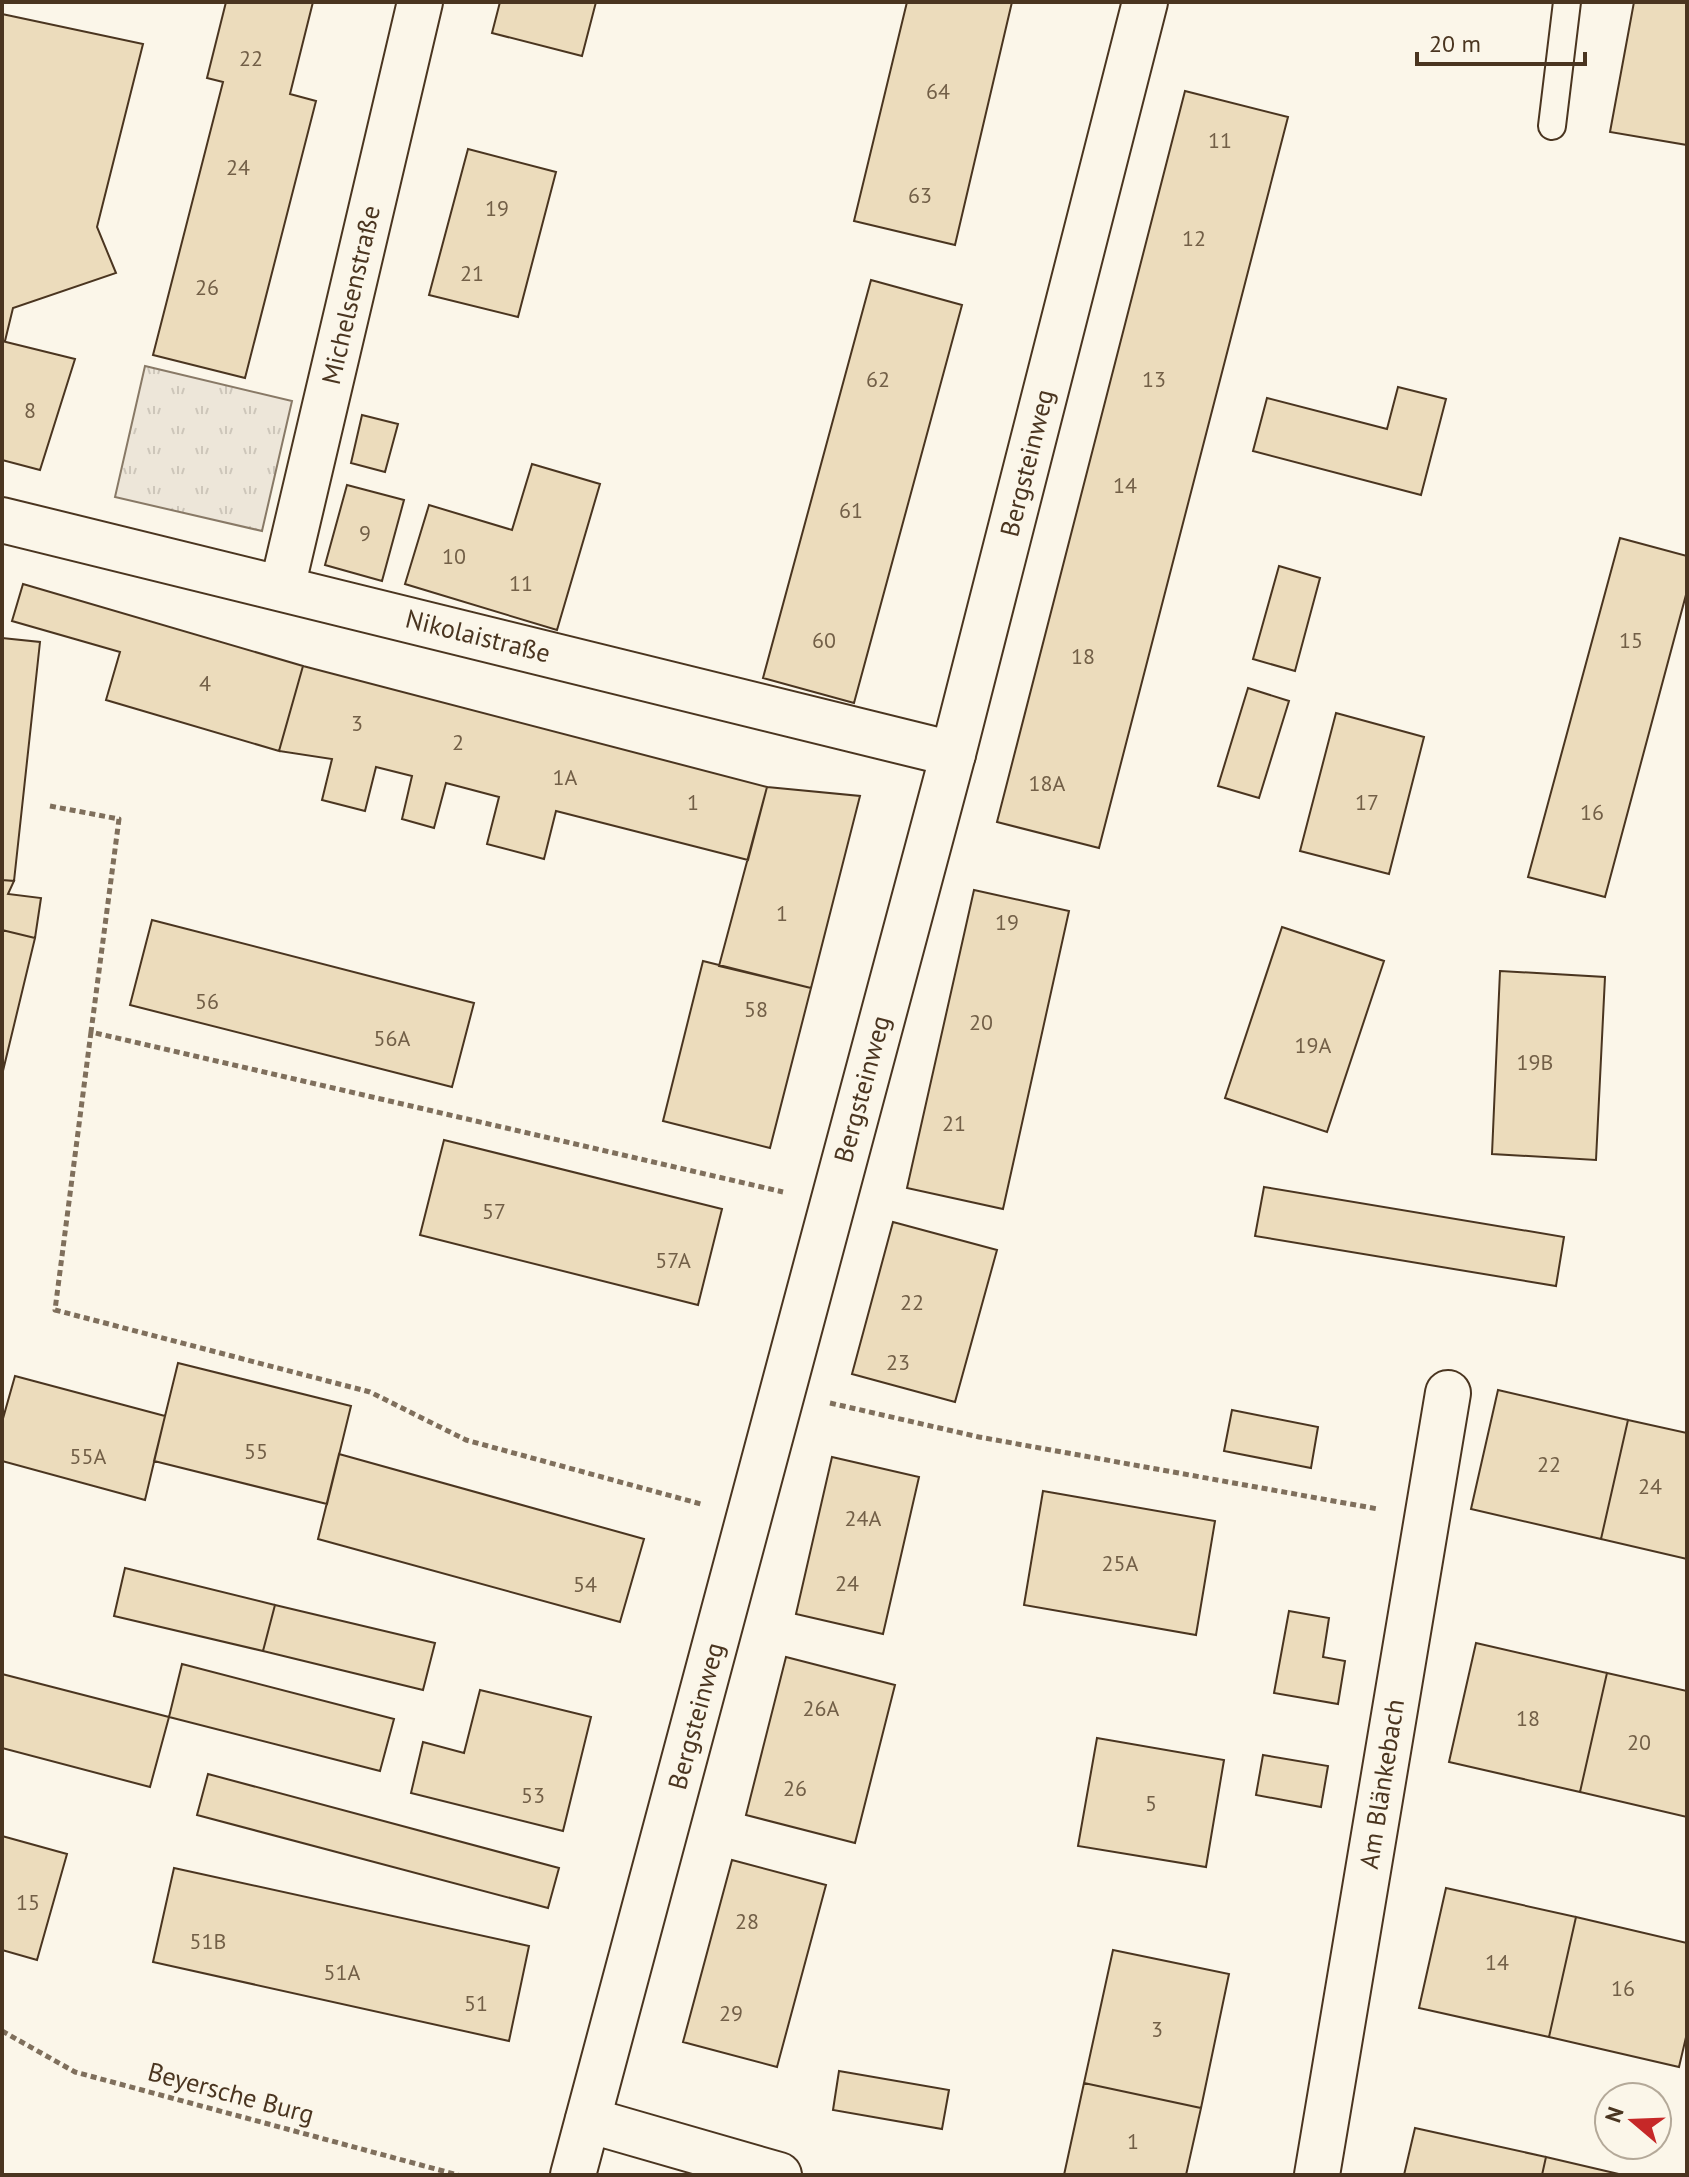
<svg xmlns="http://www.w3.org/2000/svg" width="1689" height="2177" font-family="'PT Sans',sans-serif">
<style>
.park{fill:url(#park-tufts);stroke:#887966;stroke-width:2}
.building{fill:#ecdcbc;stroke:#4a3520;stroke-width:2}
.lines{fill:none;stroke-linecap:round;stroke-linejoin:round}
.lane-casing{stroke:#4a3520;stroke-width:30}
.street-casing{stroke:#4a3520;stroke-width:48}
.secondary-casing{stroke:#4a3520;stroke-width:48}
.path{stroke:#7f6f5c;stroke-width:5;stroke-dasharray:6 4;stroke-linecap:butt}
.lane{stroke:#fbf6e9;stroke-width:26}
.street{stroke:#fbf6e9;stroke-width:44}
.secondary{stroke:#fbf6e9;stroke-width:44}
.labels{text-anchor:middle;stroke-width:6;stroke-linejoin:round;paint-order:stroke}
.number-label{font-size:22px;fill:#725f47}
.street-label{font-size:26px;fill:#4a3520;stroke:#fbf6e9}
</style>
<defs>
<pattern id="park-tufts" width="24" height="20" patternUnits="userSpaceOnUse" patternTransform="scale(2)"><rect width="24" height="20" fill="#ede6d9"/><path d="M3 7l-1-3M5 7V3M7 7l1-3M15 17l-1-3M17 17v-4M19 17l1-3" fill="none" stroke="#cdc6ba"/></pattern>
</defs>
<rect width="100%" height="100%" fill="#fbf6e9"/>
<path class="park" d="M 145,366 L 292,401 L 262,531 L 115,497 Z"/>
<path class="building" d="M 226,2 L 313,2 L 290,94 L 316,101 L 245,378 L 153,355 L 223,82 L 207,78 Z
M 500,2 L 596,2 L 582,56 L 492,33 Z
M 907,2 L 1012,2 L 955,245 L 854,221 Z
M 1634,2 L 1687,2 L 1687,145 L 1610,132 Z
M 2,14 L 143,44 L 97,227 L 116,273 L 13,308 L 5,341 L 2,341 Z
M 1185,91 L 1288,117 L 1099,848 L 997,822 Z
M 468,149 L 556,172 L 518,317 L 429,295 Z
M 871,280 L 962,305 L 854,703 L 763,678 Z
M 2,341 L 75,359 L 40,470 L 2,460 Z
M 1398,387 L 1446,399 L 1421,495 L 1253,451 L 1267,398 L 1387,429 Z
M 362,415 L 398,424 L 385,472 L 351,463 Z
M 532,464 L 600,484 L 557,630 L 405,584 L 429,505 L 512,530 Z
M 347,485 L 404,500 L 382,581 L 325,565 Z
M 1620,538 L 1687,556 L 1687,591 L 1605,897 L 1528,877 Z
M 1279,566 L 1320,578 L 1295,671 L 1253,659 Z
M 23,584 L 303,666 L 279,751 L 106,700 L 120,652 L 12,621 Z
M 2,638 L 40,642 L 14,881 L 2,880 Z
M 303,666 L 767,787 L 748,860 L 556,811 L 544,859 L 487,844 L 499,797 L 446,783 L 434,828 L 402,819 L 412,776 L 376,767 L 365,811 L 322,800 L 332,759 L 279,751 Z
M 1248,688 L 1289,701 L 1259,798 L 1218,786 Z
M 1336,713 L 1424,737 L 1389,874 L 1300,851 Z
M 767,787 L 860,796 L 811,988 L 719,966 Z
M 2,880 L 14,881 L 8,894 L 41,898 L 35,938 L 2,930 Z
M 974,890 L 1069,911 L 1003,1209 L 907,1188 Z
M 152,920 L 474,1003 L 452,1087 L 130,1005 Z
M 1282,927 L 1384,961 L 1327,1132 L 1225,1098 Z
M 2,930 L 35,938 L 2,1075 Z
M 703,961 L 811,988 L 770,1148 L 663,1121 Z
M 1500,971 L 1605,977 L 1596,1160 L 1492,1154 Z
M 444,1140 L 722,1209 L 698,1305 L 420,1235 Z
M 1264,1187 L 1564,1237 L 1556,1286 L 1255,1236 Z
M 893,1222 L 997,1250 L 955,1402 L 852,1374 Z
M 178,1363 L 351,1406 L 327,1504 L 154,1461 Z
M 15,1376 L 165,1416 L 145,1500 L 2,1461 L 2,1422 Z
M 1498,1390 L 1628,1420 L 1601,1539 L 1471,1509 Z
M 1232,1410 L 1318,1427 L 1311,1468 L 1224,1451 Z
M 1628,1420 L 1687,1433 L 1687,1559 L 1601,1539 Z
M 339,1454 L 644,1539 L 620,1622 L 318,1539 Z
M 832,1457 L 919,1477 L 883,1634 L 796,1614 Z
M 1043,1491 L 1215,1521 L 1196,1635 L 1024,1605 Z
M 125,1568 L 275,1605 L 263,1651 L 114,1616 Z
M 275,1605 L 435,1643 L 423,1690 L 263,1651 Z
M 1289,1611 L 1329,1618 L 1323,1657 L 1345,1661 L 1338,1704 L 1274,1693 Z
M 1476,1643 L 1607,1673 L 1580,1792 L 1449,1762 Z
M 786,1657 L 895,1685 L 855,1843 L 746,1815 Z
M 182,1664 L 394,1719 L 380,1771 L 169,1717 Z
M 1607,1673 L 1687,1691 L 1687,1817 L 1580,1792 Z
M 2,1674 L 169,1717 L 150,1787 L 2,1748 Z
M 480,1690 L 591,1717 L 563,1831 L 411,1793 L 423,1742 L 464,1753 Z
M 1097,1738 L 1224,1760 L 1206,1867 L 1078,1846 Z
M 1263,1755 L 1328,1766 L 1321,1807 L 1256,1795 Z
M 208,1774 L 559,1868 L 548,1908 L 197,1815 Z
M 2,1836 L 67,1854 L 37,1960 L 2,1950 Z
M 732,1860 L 826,1885 L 777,2067 L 683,2042 Z
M 174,1868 L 529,1946 L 509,2041 L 153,1962 Z
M 1446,1888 L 1576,1917 L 1549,2037 L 1419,2008 Z
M 1576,1917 L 1687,1943 L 1687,2033 L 1679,2067 L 1549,2037 Z
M 1113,1950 L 1229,1974 L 1201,2108 L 1084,2083 Z
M 839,2071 L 949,2090 L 942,2129 L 833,2110 Z
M 1084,2083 L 1201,2108 L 1186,2175 L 1064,2175 Z
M 1415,2128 L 1546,2157 L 1542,2175 L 1404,2175 Z
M 1546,2157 L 1623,2175 L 1542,2175 Z"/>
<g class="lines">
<defs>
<path id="lane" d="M 1552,126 L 1567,2"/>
<path id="street" d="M 2,520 L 953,754
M 282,588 L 420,2
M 588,2120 L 779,2175
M 1317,2175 L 1448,1393"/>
<path id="secondary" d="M 573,2175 L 953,754 L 1145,2"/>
</defs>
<use href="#lane" class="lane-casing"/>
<use href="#street" class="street-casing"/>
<use href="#secondary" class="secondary-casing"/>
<path class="path" d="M 50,806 L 119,819 L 91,1032 L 783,1192
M 91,1032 L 55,1310 L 370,1392 L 466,1440 L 701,1504
M 830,1403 L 979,1437 L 1378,1509
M 2,2031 L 75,2072 L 458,2175"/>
<use href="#lane" class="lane"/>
<use href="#street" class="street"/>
<use href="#secondary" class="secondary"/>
</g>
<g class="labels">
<g class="number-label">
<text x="251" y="66">22</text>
<text x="938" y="99">64</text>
<text x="1220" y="148">11</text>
<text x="238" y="175">24</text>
<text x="920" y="203">63</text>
<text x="497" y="216">19</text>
<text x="1194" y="246">12</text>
<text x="472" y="281">21</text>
<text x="207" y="295">26</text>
<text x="878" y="387">62</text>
<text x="1154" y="387">13</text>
<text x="30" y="418">8</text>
<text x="1125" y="493">14</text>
<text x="851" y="518">61</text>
<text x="365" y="541">9</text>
<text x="454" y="564">10</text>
<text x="521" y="591">11</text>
<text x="824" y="648">60</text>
<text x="1631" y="648">15</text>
<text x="1083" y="664">18</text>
<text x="205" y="691">4</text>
<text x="357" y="731">3</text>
<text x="458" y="750">2</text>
<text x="565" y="785">1A</text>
<text x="1047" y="791">18A</text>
<text x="693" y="810">1</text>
<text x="1367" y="810">17</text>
<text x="1592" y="820">16</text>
<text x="782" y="921">1</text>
<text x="1007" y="930">19</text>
<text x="207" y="1009">56</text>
<text x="756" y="1017">58</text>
<text x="981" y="1030">20</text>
<text x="392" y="1046">56A</text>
<text x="1313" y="1053">19A</text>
<text x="1535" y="1070">19B</text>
<text x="954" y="1131">21</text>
<text x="494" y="1219">57</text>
<text x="673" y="1268">57A</text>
<text x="912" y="1310">22</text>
<text x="898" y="1370">23</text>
<text x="256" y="1459">55</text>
<text x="88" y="1464">55A</text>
<text x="1549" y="1472">22</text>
<text x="1650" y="1494">24</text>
<text x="863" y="1526">24A</text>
<text x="1120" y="1571">25A</text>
<text x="847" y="1591">24</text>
<text x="585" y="1592">54</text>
<text x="821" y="1716">26A</text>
<text x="1528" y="1726">18</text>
<text x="1639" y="1750">20</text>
<text x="795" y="1796">26</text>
<text x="533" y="1803">53</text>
<text x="1151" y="1811">5</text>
<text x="28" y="1910">15</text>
<text x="747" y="1929">28</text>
<text x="208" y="1949">51B</text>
<text x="1497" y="1970">14</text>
<text x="342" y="1980">51A</text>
<text x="1623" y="1996">16</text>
<text x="476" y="2011">51</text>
<text x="731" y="2021">29</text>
<text x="1157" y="2037">3</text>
<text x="1133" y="2149">1</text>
</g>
<g class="street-label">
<text transform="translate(351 295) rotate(-77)" y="9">Michelsenstraße</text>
<text transform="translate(1027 463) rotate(-76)" y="9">Bergsteinweg</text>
<text transform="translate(478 636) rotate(14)" y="9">Nikolaistraße</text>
<text transform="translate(862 1089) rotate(-75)" y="9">Bergsteinweg</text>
<text transform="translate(696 1716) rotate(-75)" y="9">Bergsteinweg</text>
<text transform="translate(1382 1784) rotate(-81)" y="9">Am Blänkebach</text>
<text transform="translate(231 2093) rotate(15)" y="9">Beyersche Burg</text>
</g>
</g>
<rect width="1689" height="2177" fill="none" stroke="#4a3520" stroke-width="8"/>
<g transform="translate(1633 2121) rotate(289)"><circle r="38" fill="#fbf6e9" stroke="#b4a999" stroke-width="2"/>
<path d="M0-6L14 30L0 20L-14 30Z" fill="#c62828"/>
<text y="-12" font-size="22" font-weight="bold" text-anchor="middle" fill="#4a3520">N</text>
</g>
<path d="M1417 52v12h168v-12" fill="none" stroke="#4a3520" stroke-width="4"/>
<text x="1429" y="52" font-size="24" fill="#4a3520" stroke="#fbf6e9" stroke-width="6" paint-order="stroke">20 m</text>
</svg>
